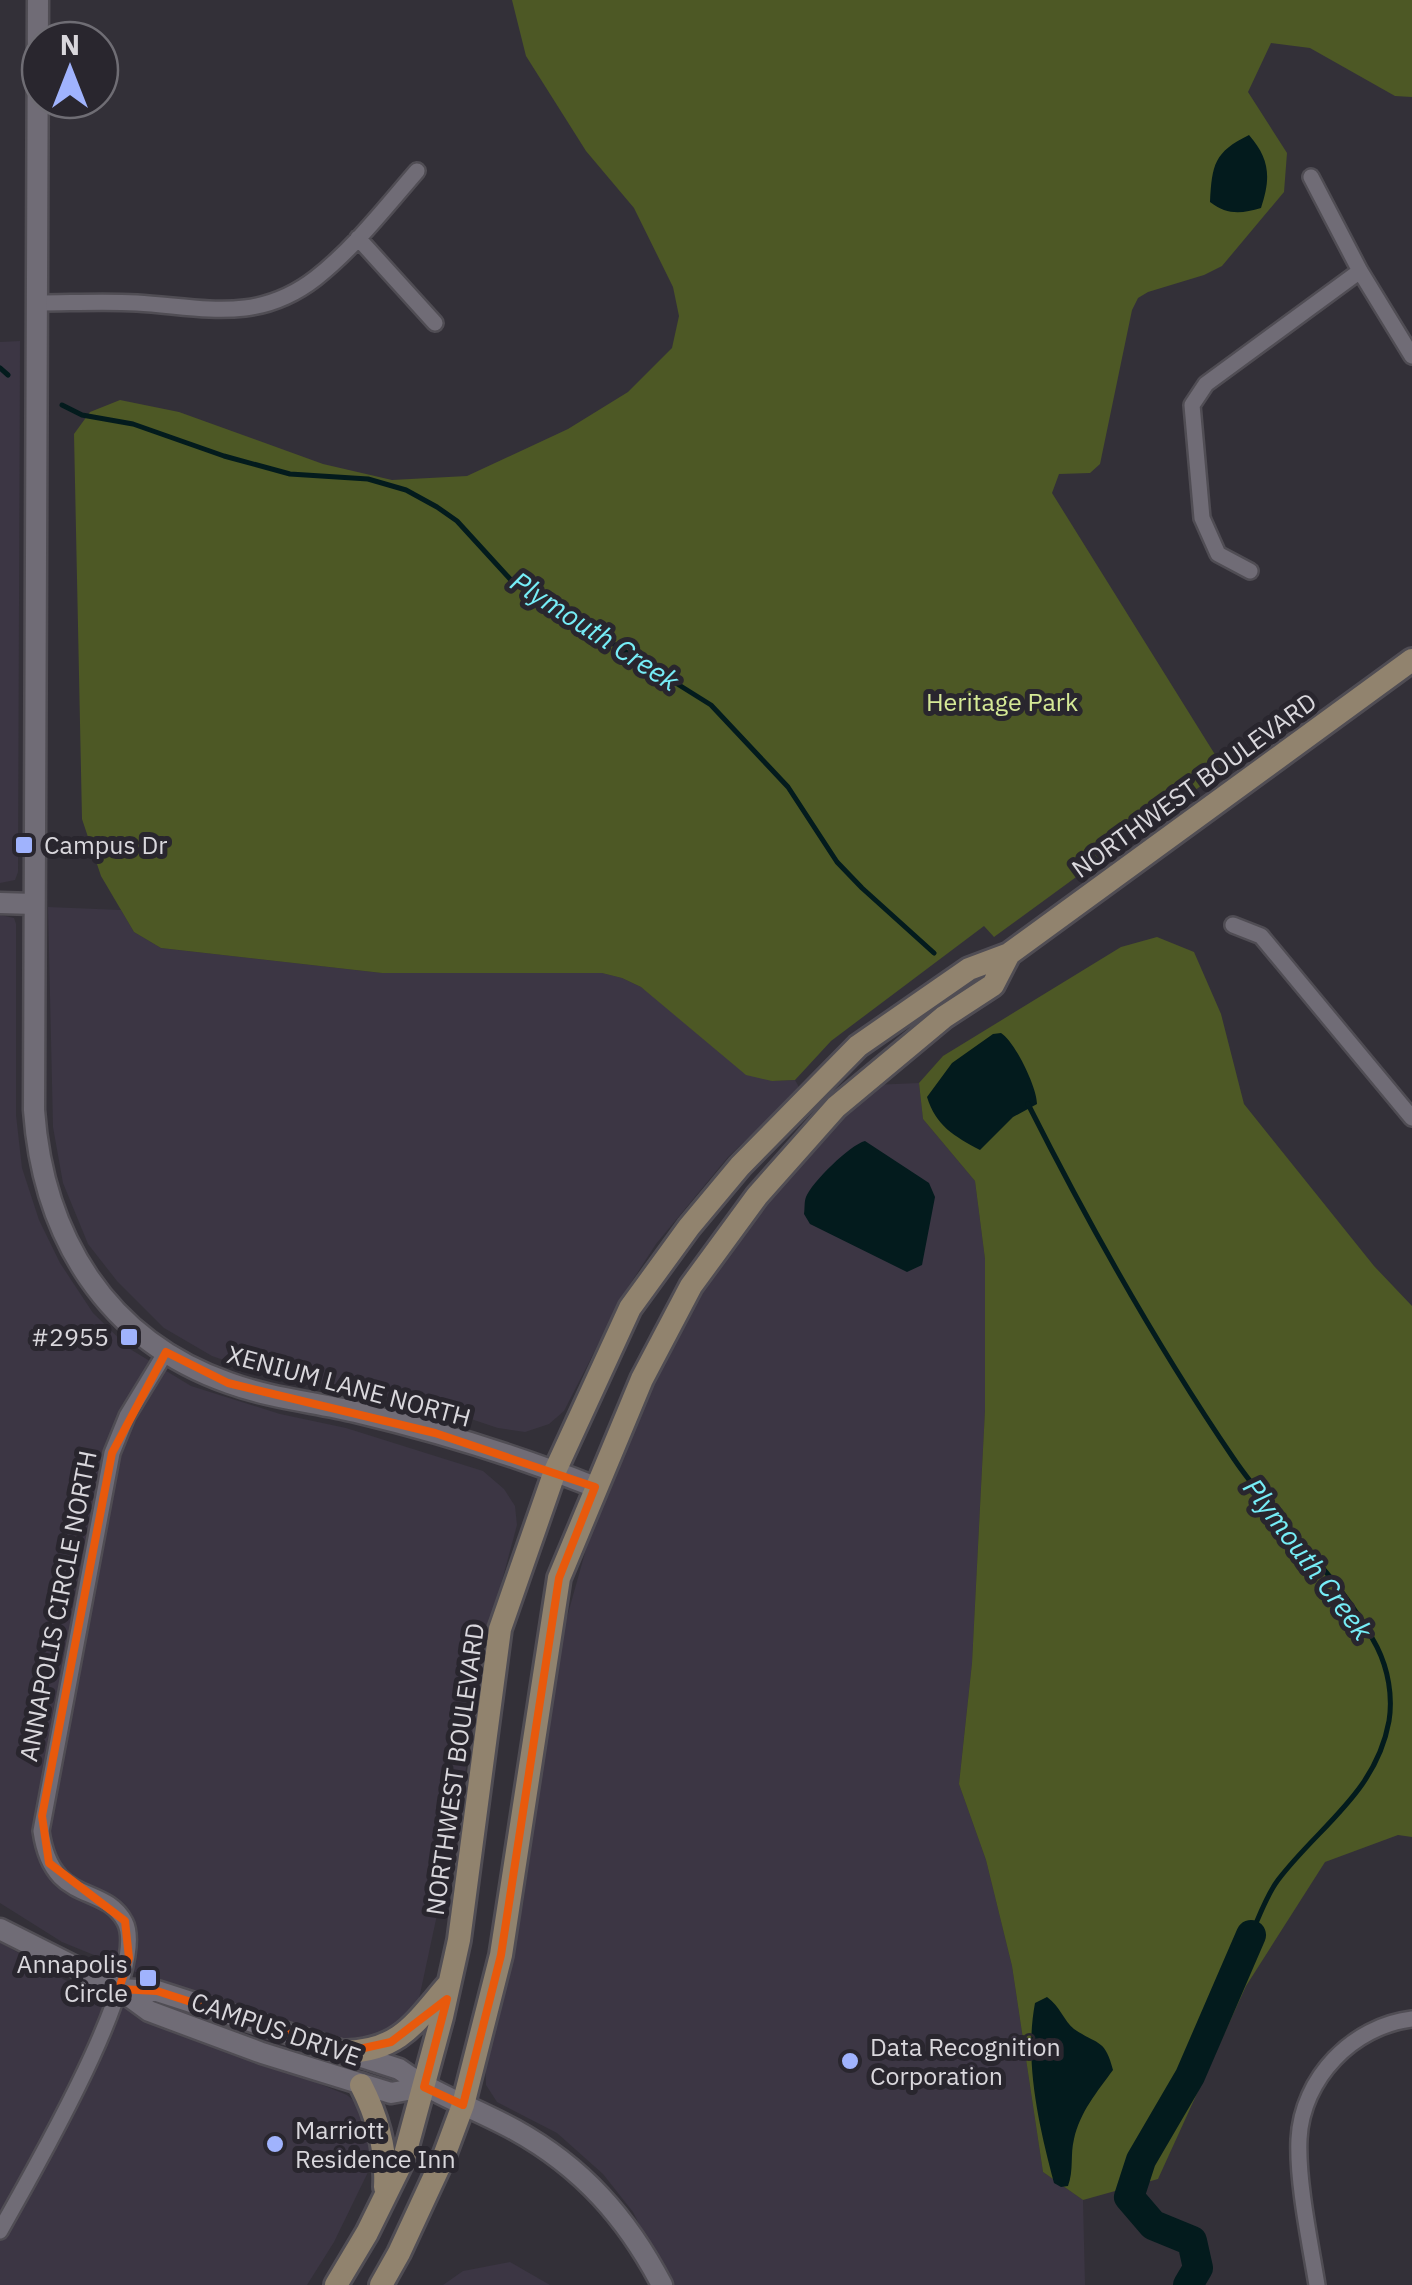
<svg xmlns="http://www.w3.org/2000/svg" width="1412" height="2285" font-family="'IBM Plex Sans',sans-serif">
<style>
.built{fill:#3c3644}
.green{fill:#4d5825}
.water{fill:#031b1d}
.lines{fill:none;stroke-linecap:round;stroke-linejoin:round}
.stream{stroke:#031b1d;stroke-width:5}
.river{stroke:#031b1d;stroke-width:30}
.minor-casing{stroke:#504d54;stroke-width:20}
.tertiary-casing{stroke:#504d54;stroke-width:25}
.secondary-casing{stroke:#504d54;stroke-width:28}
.minor{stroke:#706c76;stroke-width:15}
.tertiary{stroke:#706c76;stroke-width:20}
.secondary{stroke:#91836e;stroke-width:22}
.marked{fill:none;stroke:#e8590c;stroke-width:8;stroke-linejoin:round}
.poi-dot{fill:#a0b3fd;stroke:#29262e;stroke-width:4}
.labels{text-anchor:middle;stroke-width:10;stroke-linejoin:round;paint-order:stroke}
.park-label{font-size:25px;fill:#d5e996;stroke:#29262e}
.street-label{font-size:25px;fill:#d9d7dc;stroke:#29262e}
.poi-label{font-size:25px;fill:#d9d7dc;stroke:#29262e;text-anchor:start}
.water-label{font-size:28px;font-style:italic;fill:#76edf7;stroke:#29262e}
</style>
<rect width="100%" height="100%" fill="#333038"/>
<path class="built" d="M 20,341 L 18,872 L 15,880 L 0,883 L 0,342 Z
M 48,907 L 121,910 L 134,932 L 161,948 L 382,973 L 602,973 L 622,978 L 641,987 L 772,1081 L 795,1080 L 800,1089 L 728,1157 L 656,1244 L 625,1292 L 564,1411 L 549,1424 L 525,1432 L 498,1428 L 426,1404 L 261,1373 L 212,1356 L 164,1328 L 117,1281 L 88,1244 L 63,1183 L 53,1127 Z
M 0,915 L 14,918 L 16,924 L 16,1115 L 22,1168 L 39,1220 L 60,1263 L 93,1313 L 130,1349 L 191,1386 L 280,1414 L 346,1428 L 483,1471 L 504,1489 L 515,1506 L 517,1525 L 493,1614 L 455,1831 L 417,2008 L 409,2020 L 366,2041 L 345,2040 L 185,1992 L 62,1942 L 0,1903 Z
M 919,1083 L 923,1119 L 975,1181 L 985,1259 L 985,1410 L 972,1663 L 959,1784 L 986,1860 L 1012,1966 L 1043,2172 L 1083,2200 L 1085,2285 L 669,2285 L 633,2212 L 603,2174 L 557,2133 L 497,2102 L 486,2085 L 485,2058 L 523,1904 L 562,1635 L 593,1524 L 653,1371 L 717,1261 L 780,1178 L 872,1085 Z
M 0,1942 L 65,1980 L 347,2095 L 366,2111 L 373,2138 L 370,2168 L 334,2242 L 307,2285 L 0,2285 Z
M 510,2262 L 550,2285 L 443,2285 L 463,2271 Z"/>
<path class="green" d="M 512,0 L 1412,0 L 1412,97 L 1395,96 L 1310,48 L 1271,43 L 1248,92 L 1287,153 L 1284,192 L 1222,266 L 1204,275 L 1148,292 L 1138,298 L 1132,310 L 1100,464 L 1090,473 L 1059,474 L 1052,493 L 1224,769 L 994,937 L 984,926 L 831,1041 L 795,1080 L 772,1081 L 746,1075 L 641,987 L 622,978 L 602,973 L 382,973 L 161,948 L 134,932 L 101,876 L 82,819 L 74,434 L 90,412 L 120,400 L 179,412 L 323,464 L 392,480 L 467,476 L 568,429 L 628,392 L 672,348 L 679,316 L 673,287 L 634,208 L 586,151 L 526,56 Z
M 1157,937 L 1194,952 L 1221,1014 L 1244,1104 L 1374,1266 L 1412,1306 L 1412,1837 L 1398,1835 L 1325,1862 L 1246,1986 L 1158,2179 L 1083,2200 L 1043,2172 L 1012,1966 L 986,1860 L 959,1784 L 972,1663 L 985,1410 L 985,1259 L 975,1181 L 923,1119 L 919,1083 L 943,1056 L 1121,947 Z"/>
<path class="water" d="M 1249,135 C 1270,159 1271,178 1261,208 C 1241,214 1227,215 1210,202 C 1212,165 1214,152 1249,135 Z
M 1001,1033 C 1015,1042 1037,1087 1037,1104 L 1013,1117 L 980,1150 C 954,1136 936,1126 927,1097 L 952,1063 L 993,1034 Z
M 865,1141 L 929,1183 L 935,1197 L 922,1265 L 907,1272 L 810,1224 L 804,1214 C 805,1208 804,1202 806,1197 C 812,1182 850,1145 865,1141 Z
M 1047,1997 C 1060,2006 1064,2021 1074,2029 C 1097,2045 1105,2038 1113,2070 C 1097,2092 1080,2112 1074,2139 C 1070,2155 1074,2170 1068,2186 L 1061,2187 L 1054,2183 C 1039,2126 1024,2062 1035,2003 Z"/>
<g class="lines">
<path class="stream" d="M 0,368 L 8,375
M 62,405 L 82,415 L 133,424 L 224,456 L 290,474 L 368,479 L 406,490 L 437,507 L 457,521 L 511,580 L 711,705 L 788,787 L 837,862 L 862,888 L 934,953
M 1028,1104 C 1090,1227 1157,1346 1234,1459 C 1278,1524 1341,1577 1377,1647 C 1388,1669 1393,1696 1389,1721 C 1376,1793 1319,1826 1278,1880 C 1266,1896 1259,1917 1251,1935"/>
<path class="river" d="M 1188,2285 L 1198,2268 L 1192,2241 L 1153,2225 L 1129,2197 L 1141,2160 L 1190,2076 L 1251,1935"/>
<defs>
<path id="minor" d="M 1311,177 L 1360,271 L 1412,356
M 358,238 L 435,323
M 37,303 C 70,303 104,301 137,303 C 203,307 257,324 316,278 C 354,248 385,208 417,171
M 1250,571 L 1218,554 L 1202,518 L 1192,405 L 1206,384 L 1360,271
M 1233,925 L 1261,936 L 1412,1118
M 0,2231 C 28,2180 151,1972 125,1922 C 104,1882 52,1907 41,1831 L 112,1453 L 127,1416 L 166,1352
M 1317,2285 C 1310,2242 1297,2181 1299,2139 C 1302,2078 1353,2026 1412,2019"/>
<path id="tertiary" d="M 38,0 L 34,1110 C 43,1236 106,1340 229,1383 C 270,1398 314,1402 356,1412 C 436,1431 518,1456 595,1487
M 0,903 L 34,904
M 0,1929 L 119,1989 L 149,2011 L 262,2053 L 391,2093 L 424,2087
M 119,1989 L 157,1991 L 399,2069 C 435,2095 477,2109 515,2130 C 582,2167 627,2218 662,2285"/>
<path id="secondary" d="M 346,2052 C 400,2050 415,2023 447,1986
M 361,2085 C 378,2118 387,2150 385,2187
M 336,2285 L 367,2233 L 404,2158 L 442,2017 L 459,1940 L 500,1629 L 555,1471 L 630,1308 L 689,1227 L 740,1166 L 858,1046 L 969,969 L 1009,954 L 1412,660
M 381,2285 L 399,2253 L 444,2156 L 463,2105 L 501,1955 L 559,1578 L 642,1379 L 691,1286 L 757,1196 L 836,1107 L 944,1017 L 993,985 L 1009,954"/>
</defs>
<use href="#minor" class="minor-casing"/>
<use href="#tertiary" class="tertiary-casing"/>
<use href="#secondary" class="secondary-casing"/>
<use href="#minor" class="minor"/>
<use href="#tertiary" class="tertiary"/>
<use href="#secondary" class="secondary"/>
</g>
<path class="marked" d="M 166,1352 L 228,1383 L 435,1433 L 595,1487 L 559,1578 L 501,1955 L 463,2105 L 424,2087 L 447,1999 L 391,2042 L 346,2052 L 157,1991 L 119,1989 L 129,1958 L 125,1921 L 49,1863 L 42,1816 L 112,1453 Z"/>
<g class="poi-dot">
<rect x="14" y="835" width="20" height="20" rx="5"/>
<rect x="119" y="1327" width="20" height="20" rx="5"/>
<rect x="138" y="1968" width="20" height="20" rx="5"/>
<circle cx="850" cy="2061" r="10"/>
<circle cx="275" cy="2144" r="10"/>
</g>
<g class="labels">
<g class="park-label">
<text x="1002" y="711">Heritage Park</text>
</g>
<g class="street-label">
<text transform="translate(1194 785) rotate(-36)" y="9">NORTHWEST BOULEVARD</text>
<text transform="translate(349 1386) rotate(15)" y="9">XENIUM LANE NORTH</text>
<text transform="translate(58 1606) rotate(-79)" y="9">ANNAPOLIS CIRCLE NORTH</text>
<text transform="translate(455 1769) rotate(-82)" y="9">NORTHWEST BOULEVARD</text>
<text transform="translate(276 2029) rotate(19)" y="9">CAMPUS DRIVE</text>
</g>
<g class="poi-label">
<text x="44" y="854">Campus Dr</text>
<text x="109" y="1346" text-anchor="end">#2955</text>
<text x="128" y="1973" text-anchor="end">Annapolis<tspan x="128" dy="29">Circle</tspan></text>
<text x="870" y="2056">Data Recognition<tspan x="870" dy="29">Corporation</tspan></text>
<text x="295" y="2139">Marriott<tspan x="295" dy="29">Residence Inn</tspan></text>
</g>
<g class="water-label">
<text transform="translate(595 631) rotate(33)" y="10">Plymouth Creek</text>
<text transform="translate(1308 1559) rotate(53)" y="10">Plymouth Creek</text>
</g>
</g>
<g transform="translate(70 70)"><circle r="48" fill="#29262e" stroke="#6f6d74" stroke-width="2.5"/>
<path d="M0-8L18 38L0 25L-18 38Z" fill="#a0b3fd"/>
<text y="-15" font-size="28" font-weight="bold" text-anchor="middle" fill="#d9d7dc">N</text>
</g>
</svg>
